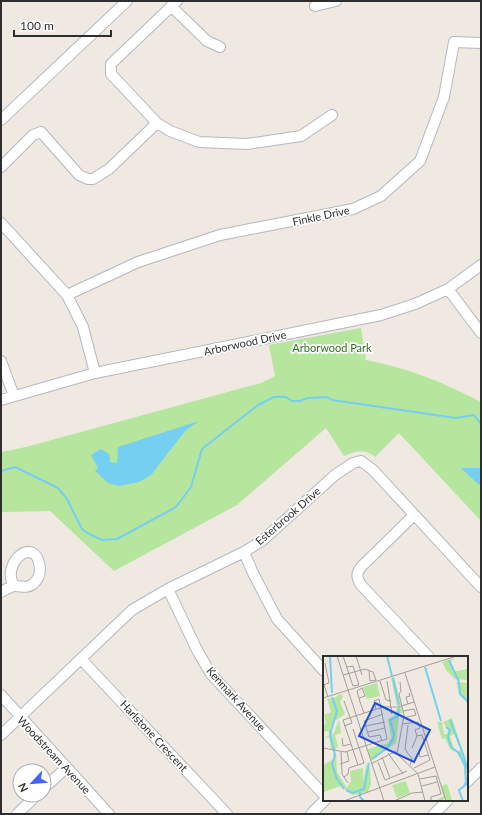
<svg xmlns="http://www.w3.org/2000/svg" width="482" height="815" font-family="Lato,sans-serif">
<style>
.green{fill:#b6e59e}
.water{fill:#75cff0}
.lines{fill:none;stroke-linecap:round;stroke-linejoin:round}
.stream{stroke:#75cff0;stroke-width:2}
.minor-casing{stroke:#b4b7c1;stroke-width:12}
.minor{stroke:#fff;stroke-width:10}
.labels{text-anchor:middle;stroke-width:3.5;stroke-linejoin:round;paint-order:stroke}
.street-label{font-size:11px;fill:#2e2e2e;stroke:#fff}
.park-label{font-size:11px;fill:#2c6e1b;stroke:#fff}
.inset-river{fill:none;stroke:#75cff0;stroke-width:2}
.inset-road{fill:none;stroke:#a29e99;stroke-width:1}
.view{fill:#1d4ed8;fill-opacity:0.15;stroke:#1d4ed8;stroke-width:2}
.inset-edge{fill:none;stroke:#2e2e2e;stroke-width:2}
</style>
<rect width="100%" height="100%" fill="#efe9e1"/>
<path class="green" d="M 361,328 L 366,360 C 408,368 443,382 481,402 L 481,521 L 399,433 L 375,457 C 365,448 355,451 344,456 L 326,428 L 237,505 L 114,571 L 50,511 L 1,512 L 1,452 L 26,447 L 261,383 L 275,376 L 269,345 Z"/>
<path class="water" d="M 199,421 L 185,431 L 151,475 L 139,482 L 119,486 L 108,483 L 95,471 L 98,468 L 91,455 L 101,449 L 109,454 L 110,462 L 117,463 L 118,447 Z
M 461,468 L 481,468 L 481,485 L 478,484 Z"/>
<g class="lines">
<path class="stream" d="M 1,471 L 15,467 L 58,488 L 67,499 L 82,529 L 89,534 L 102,540 L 117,539 L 176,507 L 191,487 L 202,449 L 258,405 L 274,397 L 286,397 L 292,401 L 300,401 L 308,398 L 327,397 L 332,400 L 456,418 L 474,415 L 481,424"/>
<defs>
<path id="minor" d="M 177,1 L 111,64 L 111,74 L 157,123 L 170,131 L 199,142 L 247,144 L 301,136 L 332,115
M 171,6 L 207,41 L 220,47
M 315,6 L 336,1
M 1,120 L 127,1
M 1,167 L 33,135 L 41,132 L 79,175 L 88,179 L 93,179 L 109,169 L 157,123
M 1,223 L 67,295 L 83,327 L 95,373
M 448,289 L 481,333
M 67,295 L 138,262 L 220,235 L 353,209 L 381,196 L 420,161 L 444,97 L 454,42 L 481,43
M 1,361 L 14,396
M 1,400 L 95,373 L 381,315 L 415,304 L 448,289 L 481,265
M 414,515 L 362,566 C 356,573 356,577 361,585 L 429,657
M 244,552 L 252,571 L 277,619 L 324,671
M 168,589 L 198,652 L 211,674 L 324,795
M 1,592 C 5,590 11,586 15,586 C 22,586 26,589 33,584 C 38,580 40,574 40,568 C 36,533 0,563 14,586
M 81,659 L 227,814
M 1,695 L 109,814
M 1,735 L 132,610 L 168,589 L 244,552 L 263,540 L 335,475 L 353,463 L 361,461 L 373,470 L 481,587
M 467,782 L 481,768
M 44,788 L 66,768
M 17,814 L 37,795
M 311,814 L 325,800
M 434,814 L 448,800"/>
</defs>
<use href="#minor" class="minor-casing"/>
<use href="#minor" class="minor"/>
</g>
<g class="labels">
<g class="street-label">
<text transform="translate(321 216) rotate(-12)" y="4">Finkle Drive</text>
<text transform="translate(245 343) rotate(-12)" y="4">Arborwood Drive</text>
<text transform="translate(288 516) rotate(-41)" y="4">Esterbrook Drive</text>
<text transform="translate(236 699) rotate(48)" y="4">Kenmark Avenue</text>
<text transform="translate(154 736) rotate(47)" y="4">Harlstone Crescent</text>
<text transform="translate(54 755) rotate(47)" y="4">Woodstream Avenue</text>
</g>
<g class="park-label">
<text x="332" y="352">Arborwood Park</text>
</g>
</g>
<g transform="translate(323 656)">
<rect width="145" height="145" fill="#efe9e1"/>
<path d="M 132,2 L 127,6 L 130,16 L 144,13 L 145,24 L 132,23 L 123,14 L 119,6 ZM 71,21 L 78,49 L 74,50 L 68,22 ZM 133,26 L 145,27 L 145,46 L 136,37 ZM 54,27 L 57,40 L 44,43 L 40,31 ZM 17,38 L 20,40 L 17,46 L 22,58 L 10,66 L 7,72 L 10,79 L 16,64 L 18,77 L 12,79 L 15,90 L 12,94 L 8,93 L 6,81 L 0,83 L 7,79 L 5,75 L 0,76 L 0,69 L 3,68 L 1,59 L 8,56 L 4,42 L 10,43 ZM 78,50 L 80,57 L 77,57 L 76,61 L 73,87 L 48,105 L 45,93 L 65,87 L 68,82 L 65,63 L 71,60 L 74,52 ZM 129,62 L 145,111 L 144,117 L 141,118 L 142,109 L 134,98 L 138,93 L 131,78 L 127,80 L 132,96 L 127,93 L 122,82 L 119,83 L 114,66 L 119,66 L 121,78 L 124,78 L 125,74 L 120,66 ZM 10,97 L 13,97 L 14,116 L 24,132 L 28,125 L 27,115 L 40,112 L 40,125 L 43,110 L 45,106 L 44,111 L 45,115 L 47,112 L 48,128 L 45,136 L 30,139 L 18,130 L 0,136 L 0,109 L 11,103 ZM 83,125 L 87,137 L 74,142 L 69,129 ZM 124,128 L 129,144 L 124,145 L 122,142 L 119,145 L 112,145 L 121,140 L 118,130 Z" fill="#b6e59e"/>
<path class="inset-river" d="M 7,0 L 9,37M 64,0 L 69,20M 126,4 L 136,26 L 137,38 L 145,46M 102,11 L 118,65M 70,22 L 76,49M 9,41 L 14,55 L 7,78 L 12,99 L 9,108 L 14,123 L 21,133M 127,64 L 140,98M 123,71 L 127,74 L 125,81 L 128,91 L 136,97 L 142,110 L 143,126 L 141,130M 140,98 L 145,114M 49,103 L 64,92 L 70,83 L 71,78 L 67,64 L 75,60 L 76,52M 23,134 L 29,137 L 41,133 L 46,107M 37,134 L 37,141 L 41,145M 140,145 L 136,134 L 145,127"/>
<path class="inset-road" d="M 14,0 L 61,145M 20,0 L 30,30 L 36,29 L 30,10 L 24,11M 33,0 L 39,19M 82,17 L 123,145M 20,19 L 42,13 L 50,16 L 53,24 L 47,25 L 46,15M 57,25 L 63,44 L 68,45M 64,25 L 69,58 L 67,56M 0,26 L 5,41M 77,26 L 78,35 L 76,38 L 81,59 L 74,98 L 95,118 L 102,145M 0,29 L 6,27 L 2,7M 0,42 L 134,0M 36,42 L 42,40 L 39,32 L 34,35 L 37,46 L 41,57M 85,48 L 83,41 L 87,40 L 86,37M 80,62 L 93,59 L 91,53 L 80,55M 79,68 L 95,66 L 97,72 L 92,74 L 94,80M 85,69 L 82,93 L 89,103 L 87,109M 21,70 L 29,67 L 21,45M 43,70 L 62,66M 45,76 L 62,72M 19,82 L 20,90 L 28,88M 59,85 L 57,79 L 46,81 L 41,65 L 60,58M 0,92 L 22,96 L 64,83 L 56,43 L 51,45 L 53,53M 89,92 L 94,80M 96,95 L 97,101 L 105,99M 18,96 L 19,118 L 25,127M 65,97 L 80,118M 59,101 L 67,122M 55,106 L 62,124 L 84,115M 17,108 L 26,105 L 24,96M 48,108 L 73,95M 35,109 L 20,64 L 60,51 L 75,51 L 91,46M 91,112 L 107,104 L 99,79 L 94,80M 21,121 L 25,118 L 26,112 L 41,107 L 30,73M 97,123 L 113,120 L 118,138 L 108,141 L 108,145M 99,130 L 114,126M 21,145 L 112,111M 71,145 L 89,137 L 100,136"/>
<path class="view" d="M 52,47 L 107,74 L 91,106 L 36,80 Z"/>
<rect width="145" height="145" class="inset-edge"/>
</g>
<rect width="482" height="815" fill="none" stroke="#2e2e2e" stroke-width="4"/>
<g transform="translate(32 783) rotate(244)"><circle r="19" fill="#ffffff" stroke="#ababab"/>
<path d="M0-3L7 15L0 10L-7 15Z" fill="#4264fb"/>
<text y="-6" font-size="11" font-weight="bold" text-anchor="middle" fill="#2e2e2e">N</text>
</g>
<path d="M14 30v6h97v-6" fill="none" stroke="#2e2e2e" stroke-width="2"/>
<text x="20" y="30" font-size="12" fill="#2e2e2e" stroke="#ffffff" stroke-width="3" paint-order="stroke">100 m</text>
</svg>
